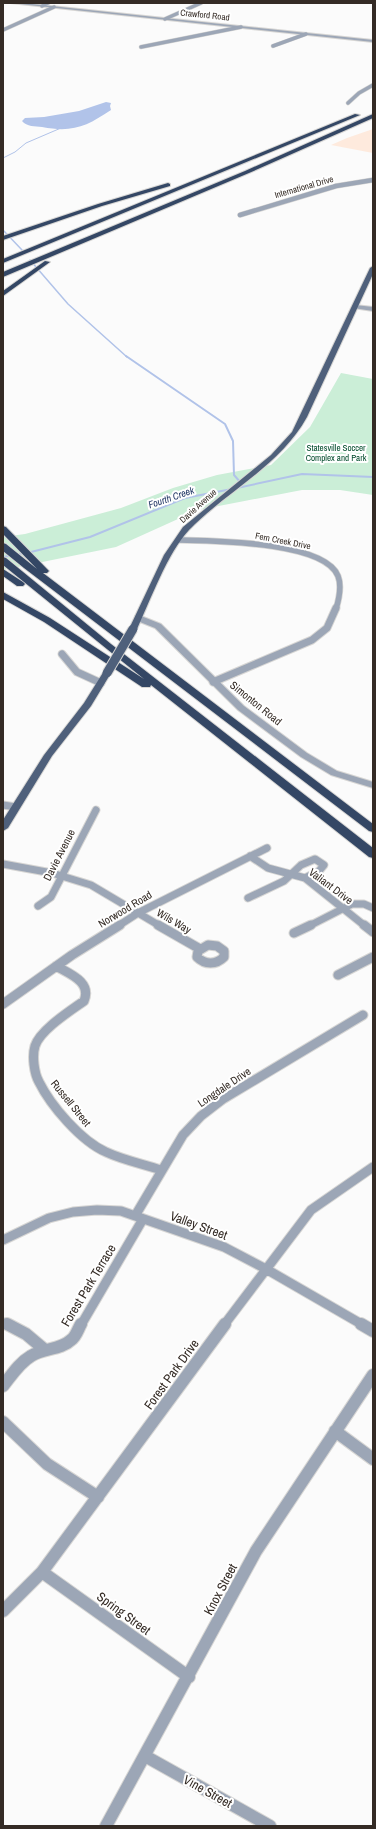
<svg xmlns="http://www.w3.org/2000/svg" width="376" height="1829" font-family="'Archivo Narrow',sans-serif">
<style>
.built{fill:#feeadd}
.green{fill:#cbeed7}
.water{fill:#b1c3e9}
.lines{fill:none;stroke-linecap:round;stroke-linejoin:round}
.stream-far2{stroke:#b1c3e9;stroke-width:1}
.stream-far1{stroke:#b1c3e9;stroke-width:1.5}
.stream{stroke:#b1c3e9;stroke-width:2}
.minor-far5-casing{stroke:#d7d6d4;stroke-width:4.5}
.minor-far4-casing{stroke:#d7d6d4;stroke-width:5.5}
.minor-far3-casing{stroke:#d7d6d4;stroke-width:7}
.minor-far2-casing{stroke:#d7d6d4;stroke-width:9}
.minor-far1-casing{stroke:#d7d6d4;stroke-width:11}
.minor-casing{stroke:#d7d6d4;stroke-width:14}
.tertiary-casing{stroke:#d7d6d4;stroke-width:2}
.primary-casing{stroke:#d7d6d4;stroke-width:2}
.motorway-casing{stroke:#d7d6d4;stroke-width:2}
.minor-far5{stroke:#9ca6b6;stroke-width:3.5}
.minor-far4{stroke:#9ca6b6;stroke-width:4.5}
.minor-far3{stroke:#9ca6b6;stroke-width:5.5}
.minor-far2{stroke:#9ca6b6;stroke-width:7}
.minor-far1{stroke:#9ca6b6;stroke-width:9}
.minor{stroke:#9ca6b6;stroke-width:12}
.tertiary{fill:#9ca6b6;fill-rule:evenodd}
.primary{fill:#4f607b;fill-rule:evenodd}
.motorway{fill:#344765;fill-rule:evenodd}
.primary-bridge-casing{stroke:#d7d6d4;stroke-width:11;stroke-linecap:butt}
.primary-bridge{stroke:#4f607b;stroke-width:9}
.labels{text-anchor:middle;stroke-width:4;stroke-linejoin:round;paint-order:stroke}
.far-street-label{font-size:9px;fill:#342b25;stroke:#fff}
.far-park-label{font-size:9px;fill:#004b2b;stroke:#fff}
.far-water-label{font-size:10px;font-style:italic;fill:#1f3463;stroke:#fff}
.street-label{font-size:11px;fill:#342b25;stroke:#fff}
.near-street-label{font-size:13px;fill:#342b25;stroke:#fff}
</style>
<rect width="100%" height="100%" fill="#fbfbfb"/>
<path class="built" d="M 373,129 L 373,153 L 331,145 L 347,138 Z"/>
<path class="green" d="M 341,373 L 373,379 L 373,495 L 340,490 L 302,490 L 198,510 L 116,547 L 3,570 L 3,537 L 25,534 L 121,508 L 173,488 L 217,475 L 271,465 L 310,427 Z"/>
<path class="water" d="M 106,102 L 111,103 L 110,106 L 111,110 C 87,126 73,133 42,127 C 35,126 27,127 22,121 L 25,118 L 44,117 L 79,111 Z"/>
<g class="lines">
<path class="stream-far2" d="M 3,158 L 15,152 L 26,143 L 61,128"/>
<path class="stream-far1" d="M 3,230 L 22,250
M 30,260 L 68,304 L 127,357"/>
<path class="stream" d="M 126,356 L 225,424 L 233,441 L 234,475 L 241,483
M 237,488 L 302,474 L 373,477
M 3,557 L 31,552 L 90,537 L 185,498 L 232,489"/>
<defs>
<path id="minor-far5" d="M 42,6 L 48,3
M 165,19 L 201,3
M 3,30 L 54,7
M 273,46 L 306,34
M 141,47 L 241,27
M 348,103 L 359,93 L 373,85"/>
<path id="minor-far4" d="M 240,215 L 336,186 L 373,180"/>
<path id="minor-far3" d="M 179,540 C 212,541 324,541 338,576 C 342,586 339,599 336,609"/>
<path id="minor-far2" d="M 62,654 L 77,672 L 101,683
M 213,682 L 312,640 L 327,628 L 336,608
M 3,805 L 16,807
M 250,856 L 268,868 L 305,878 L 365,926
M 3,864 L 52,873 L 91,885 L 160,926
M 248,898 L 284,881 L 301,865 L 315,859 L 324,865 L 319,871 L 305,878
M 38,906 L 51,897 L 96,810
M 118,926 L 138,913 L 267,848
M 309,926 L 352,904 L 364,904 L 373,908"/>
<path id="minor-far1" d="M 158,925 L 200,949
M 364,925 L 373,932
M 294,933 L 311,925
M 208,945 L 217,946 L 224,951 L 224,957 C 216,965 205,965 197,957 L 198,951 Z
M 56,966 C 70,974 92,982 84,1001 C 70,1011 40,1030 35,1046 C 32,1056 34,1073 39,1082 C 51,1106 81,1141 106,1152 C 123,1160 143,1164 161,1170
M 338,975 L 373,957
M 3,1004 L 72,955 L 120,925
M 135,1216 L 183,1135 L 201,1116 L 223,1099 L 363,1015
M 3,1240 L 49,1218 L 73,1212 L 97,1210 L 121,1211 L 224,1247 L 266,1269 L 363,1325
M 3,1323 L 10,1325
M 81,1325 L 143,1219
M 224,1325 L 311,1210 L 373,1167"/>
<path id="minor" d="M 7,1324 L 26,1334 L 45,1350
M 361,1324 L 373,1331
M 3,1386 C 11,1376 19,1363 31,1356 C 43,1348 61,1350 71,1340 C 76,1337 78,1329 81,1324
M 3,1422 L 47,1464 L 98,1497
M 335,1431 L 373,1459
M 42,1572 L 189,1677
M 3,1611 L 42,1572 L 225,1324
M 145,1756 L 270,1826
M 106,1826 L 256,1551 L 373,1375"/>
<path id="tertiary" d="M 10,3 L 23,3 L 373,40 L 373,42 Z
M 355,305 L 373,307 L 373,311 L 353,308 L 353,306 Z
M 135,616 L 141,616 L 161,624 L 244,706 L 307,753 L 337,771 L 373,782 L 373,788 L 331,775 L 301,757 L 238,710 L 155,628 L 135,620 Z"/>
<path id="primary" d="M 373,266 L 373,274 L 307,417 C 280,466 227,491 189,530 C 168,552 150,601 137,629 L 133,631 L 130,631 L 129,629 L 164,555 L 183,527 L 271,455 L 292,432 L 370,268 Z
M 107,670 L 111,673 L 91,706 L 52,756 L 8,828 L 3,831 L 3,820 L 44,755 L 84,703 L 104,671 Z"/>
<path id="motorway" d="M 355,114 L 360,115 L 3,263 L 3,259 Z
M 373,114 L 373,118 L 249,173 L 3,277 L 3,272 L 245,171 Z
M 168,183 L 170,184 L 170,186 L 102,206 L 3,240 L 3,236 L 98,204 Z
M 45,261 L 50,262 L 3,296 L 3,291 Z
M 3,526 L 6,527 L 49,571 L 47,573 L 43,573 L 373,824 L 373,832 L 369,831 L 24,568 L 3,551 L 3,543 L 6,544 L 37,569 L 3,534 Z
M 3,557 L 6,558 L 111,644 L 373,848 L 373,858 L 369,857 L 151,685 L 150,687 L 142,687 L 44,622 L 3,599 L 3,592 L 50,618 L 144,679 L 3,565 Z
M 3,569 L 23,582 L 25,584 L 23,586 L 17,586 L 3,576 Z"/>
</defs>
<use href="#minor-far5" class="minor-far5-casing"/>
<use href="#minor-far4" class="minor-far4-casing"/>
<use href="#minor-far3" class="minor-far3-casing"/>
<use href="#minor-far2" class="minor-far2-casing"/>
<use href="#minor-far1" class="minor-far1-casing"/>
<use href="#minor" class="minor-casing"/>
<use href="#tertiary" class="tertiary-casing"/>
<use href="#primary" class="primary-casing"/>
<use href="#motorway" class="motorway-casing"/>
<use href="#minor-far5" class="minor-far5"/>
<use href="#minor-far4" class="minor-far4"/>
<use href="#minor-far3" class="minor-far3"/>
<use href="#minor-far2" class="minor-far2"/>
<use href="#minor-far1" class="minor-far1"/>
<use href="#minor" class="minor"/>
<use href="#tertiary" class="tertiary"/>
<use href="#primary" class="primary"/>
<use href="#motorway" class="motorway"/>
<defs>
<path id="primary-bridge" d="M 107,673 L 133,629"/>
</defs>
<use href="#primary-bridge" class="primary-bridge-casing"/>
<use href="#primary-bridge" class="primary-bridge"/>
</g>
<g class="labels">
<g class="far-street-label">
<text transform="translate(205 15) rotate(6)" y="3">Crawford Road</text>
<text transform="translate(304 187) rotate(-16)" y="3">International Drive</text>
<text transform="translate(198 506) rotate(-42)" y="3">Davie Avenue</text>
<text transform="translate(283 541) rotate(11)" y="3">Fern Creek Drive</text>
</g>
<g class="far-park-label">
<text x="336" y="451">Statesville Soccer<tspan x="336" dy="10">Complex and Park</tspan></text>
</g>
<g class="far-water-label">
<text transform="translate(171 497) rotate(-19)" y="4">Fourth Creek</text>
</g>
<g class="street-label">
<text transform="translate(256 703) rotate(39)" y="4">Simonton Road</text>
<text transform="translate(59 855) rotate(-63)" y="4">Davie Avenue</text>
<text transform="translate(331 886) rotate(37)" y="4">Valiant Drive</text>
<text transform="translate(125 909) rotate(-31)" y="4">Norwood Road</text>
<text transform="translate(174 921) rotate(30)" y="4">Wils Way</text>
<text transform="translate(224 1087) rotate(-34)" y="4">Longdale Drive</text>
<text transform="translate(71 1103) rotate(51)" y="4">Russell Street</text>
</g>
<g class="near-street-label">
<text transform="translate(199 1225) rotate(20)" y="5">Valley Street</text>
<text transform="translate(88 1285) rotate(-59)" y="5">Forest Park Terrace</text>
<text transform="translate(171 1374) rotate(-54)" y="5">Forest Park Drive</text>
<text transform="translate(220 1589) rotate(-62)" y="5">Knox Street</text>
<text transform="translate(124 1613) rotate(36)" y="5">Spring Street</text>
<text transform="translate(208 1791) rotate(29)" y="5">Vine Street</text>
</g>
</g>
<rect width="376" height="1829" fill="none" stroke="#342b25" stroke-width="8"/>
</svg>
